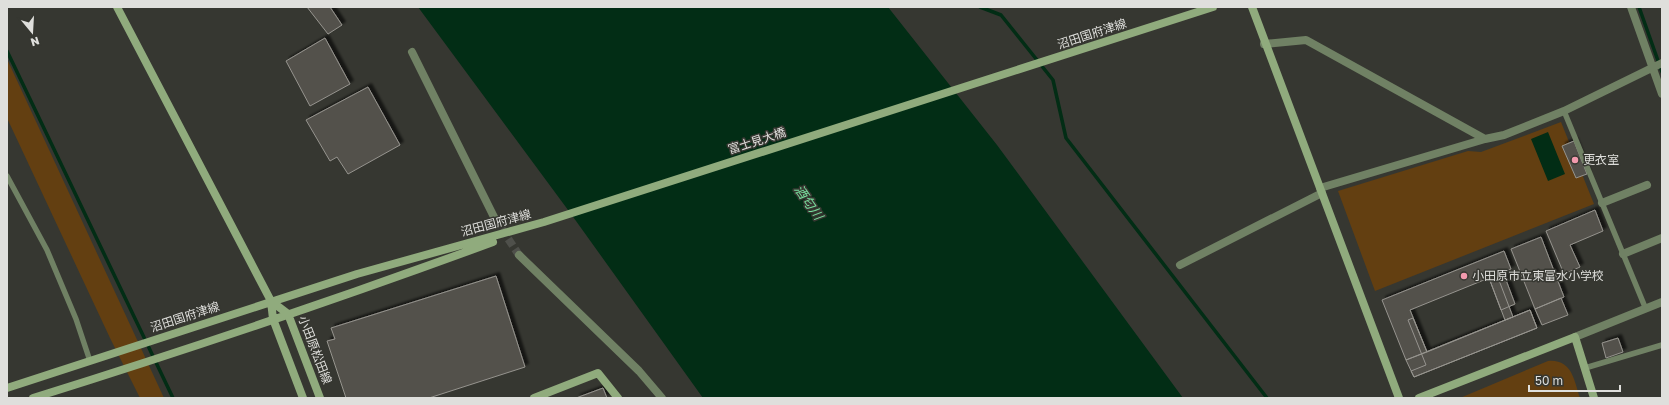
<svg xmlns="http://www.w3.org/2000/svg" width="1669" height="405" font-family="'Golos Text','Noto Sans JP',sans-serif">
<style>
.green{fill:#633f11}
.water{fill:#022d15}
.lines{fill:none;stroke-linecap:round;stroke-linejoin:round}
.stream{stroke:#022d15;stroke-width:3.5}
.building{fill:#53514c;stroke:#96948e;filter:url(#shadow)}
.street-tunnel{stroke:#4f504b;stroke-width:8;stroke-dasharray:8 4;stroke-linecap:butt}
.lane{stroke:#708164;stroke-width:5.5}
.street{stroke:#708164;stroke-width:8}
.secondary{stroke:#90ab7d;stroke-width:8}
.poi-dot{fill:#f29aae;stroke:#363731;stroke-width:1.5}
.labels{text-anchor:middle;stroke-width:3;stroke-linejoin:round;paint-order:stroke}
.street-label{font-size:12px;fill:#dfdfdc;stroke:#363731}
.poi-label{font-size:12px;fill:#dfdfdc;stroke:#363731;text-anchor:start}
.water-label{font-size:13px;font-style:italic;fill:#77df9d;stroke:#363731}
</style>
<defs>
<filter id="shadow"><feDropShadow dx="3.5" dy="-3.5" stdDeviation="1" flood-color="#0009"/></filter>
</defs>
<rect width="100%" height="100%" fill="#363731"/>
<path class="green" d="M 7,59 L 164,398 L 140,398 L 110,338 L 7,118 Z
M 1561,122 L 1594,204 L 1375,291 L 1338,191 L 1468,151 L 1481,152 Z
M 1548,361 C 1572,359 1574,380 1580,398 L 1460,398 Z"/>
<path class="water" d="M 418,7 L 888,7 L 997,145 L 1183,398 L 703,398 L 571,214 Z
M 1548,132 L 1565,174 L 1548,181 L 1531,139 Z"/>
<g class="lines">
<path class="stream" d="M 980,7 L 1001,15 L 1053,80 L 1066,138 L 1267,398
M 1639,7 L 1662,72
M 7,51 L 173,398"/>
</g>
<path class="building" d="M 307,7 L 330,7 L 342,25 L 328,34 Z
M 325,38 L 350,84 L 310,106 L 286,61 Z
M 368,87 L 400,145 L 348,174 L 337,157 L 330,161 L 306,120 Z
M 1574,141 L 1587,174 L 1576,178 L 1562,146 Z
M 1595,210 L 1603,231 L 1570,245 L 1580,267 L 1564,274 L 1546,231 Z
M 1541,237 L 1564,297 L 1535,309 L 1511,249 Z
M 1504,251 L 1511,269 L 1410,310 L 1427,352 L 1406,360 L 1382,300 Z
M 1503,272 L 1515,304 L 1501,310 L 1489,278 Z
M 1497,275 L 1513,317 L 1505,320 L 1489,278 Z
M 496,276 L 525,367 L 429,398 L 346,398 L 327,341 L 335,339 L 331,328 Z
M 1561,298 L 1568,315 L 1542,325 L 1535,309 Z
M 1530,310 L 1537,328 L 1414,377 L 1406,360 Z
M 1530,310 L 1537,328 L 1414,377 L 1411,371 L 1426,365 L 1408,320 L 1413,318 L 1427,352 Z
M 1618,338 L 1623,352 L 1606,358 L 1602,343 Z
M 603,388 L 607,398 L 576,398 Z"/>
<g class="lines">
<path class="street-tunnel" d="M 495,219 L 519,255"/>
<path class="lane" d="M 1564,111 L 1645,307
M 7,176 L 47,250 L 76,319 L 90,361
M 1585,368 L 1662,345"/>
<path class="street" d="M 1631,7 L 1662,94
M 1264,44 L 1306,40 L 1485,139 L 1504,135 L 1564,111 L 1662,63
M 412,52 L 495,219
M 1320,188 L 1485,139
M 1602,203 L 1647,185
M 1623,254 L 1662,238
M 519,255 L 639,371 L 662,398
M 1180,265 L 1322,193
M 1575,337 L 1662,302"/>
<path class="secondary" d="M 117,7 L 271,301 L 273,319 L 303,398
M 1252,7 L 1399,398
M 271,301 L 288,314 L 320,398
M 7,388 L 357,274 L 544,222 L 1213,7
M 33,398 C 187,350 341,298 493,242
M 534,398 L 598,373 L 618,398
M 1419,398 L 1575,337 L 1594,398"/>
</g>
<g class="poi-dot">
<circle cx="1575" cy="160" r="4"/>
<circle cx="1464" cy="276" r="4"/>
</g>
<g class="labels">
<g class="street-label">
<text transform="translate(1092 34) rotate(-18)" y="4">沼田国府津線</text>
<text transform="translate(757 141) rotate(-18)" y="4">富士見大橋</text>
<text transform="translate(496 223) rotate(-15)" y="4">沼田国府津線</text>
<text transform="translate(185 317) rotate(-18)" y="4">沼田国府津線</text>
<text transform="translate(315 350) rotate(69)" y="4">小田原松田線</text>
</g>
<g class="poi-label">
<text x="1583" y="164">更衣室</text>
<text x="1472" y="280">小田原市立東富水小学校</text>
</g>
<g class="water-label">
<text transform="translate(809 202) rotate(55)" y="5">酒匂川</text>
</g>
</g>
<rect width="1669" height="405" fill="none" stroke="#dfdfdc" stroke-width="16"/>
<g transform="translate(32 32) rotate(162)" stroke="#363731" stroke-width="3" paint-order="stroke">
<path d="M0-3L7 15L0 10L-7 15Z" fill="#dfdfdc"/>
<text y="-6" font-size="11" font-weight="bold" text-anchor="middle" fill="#dfdfdc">N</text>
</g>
<path d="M1529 385v6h91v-6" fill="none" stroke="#dfdfdc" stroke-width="2"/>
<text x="1535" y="385" font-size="12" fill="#dfdfdc" stroke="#363731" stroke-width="3" paint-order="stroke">50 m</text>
</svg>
